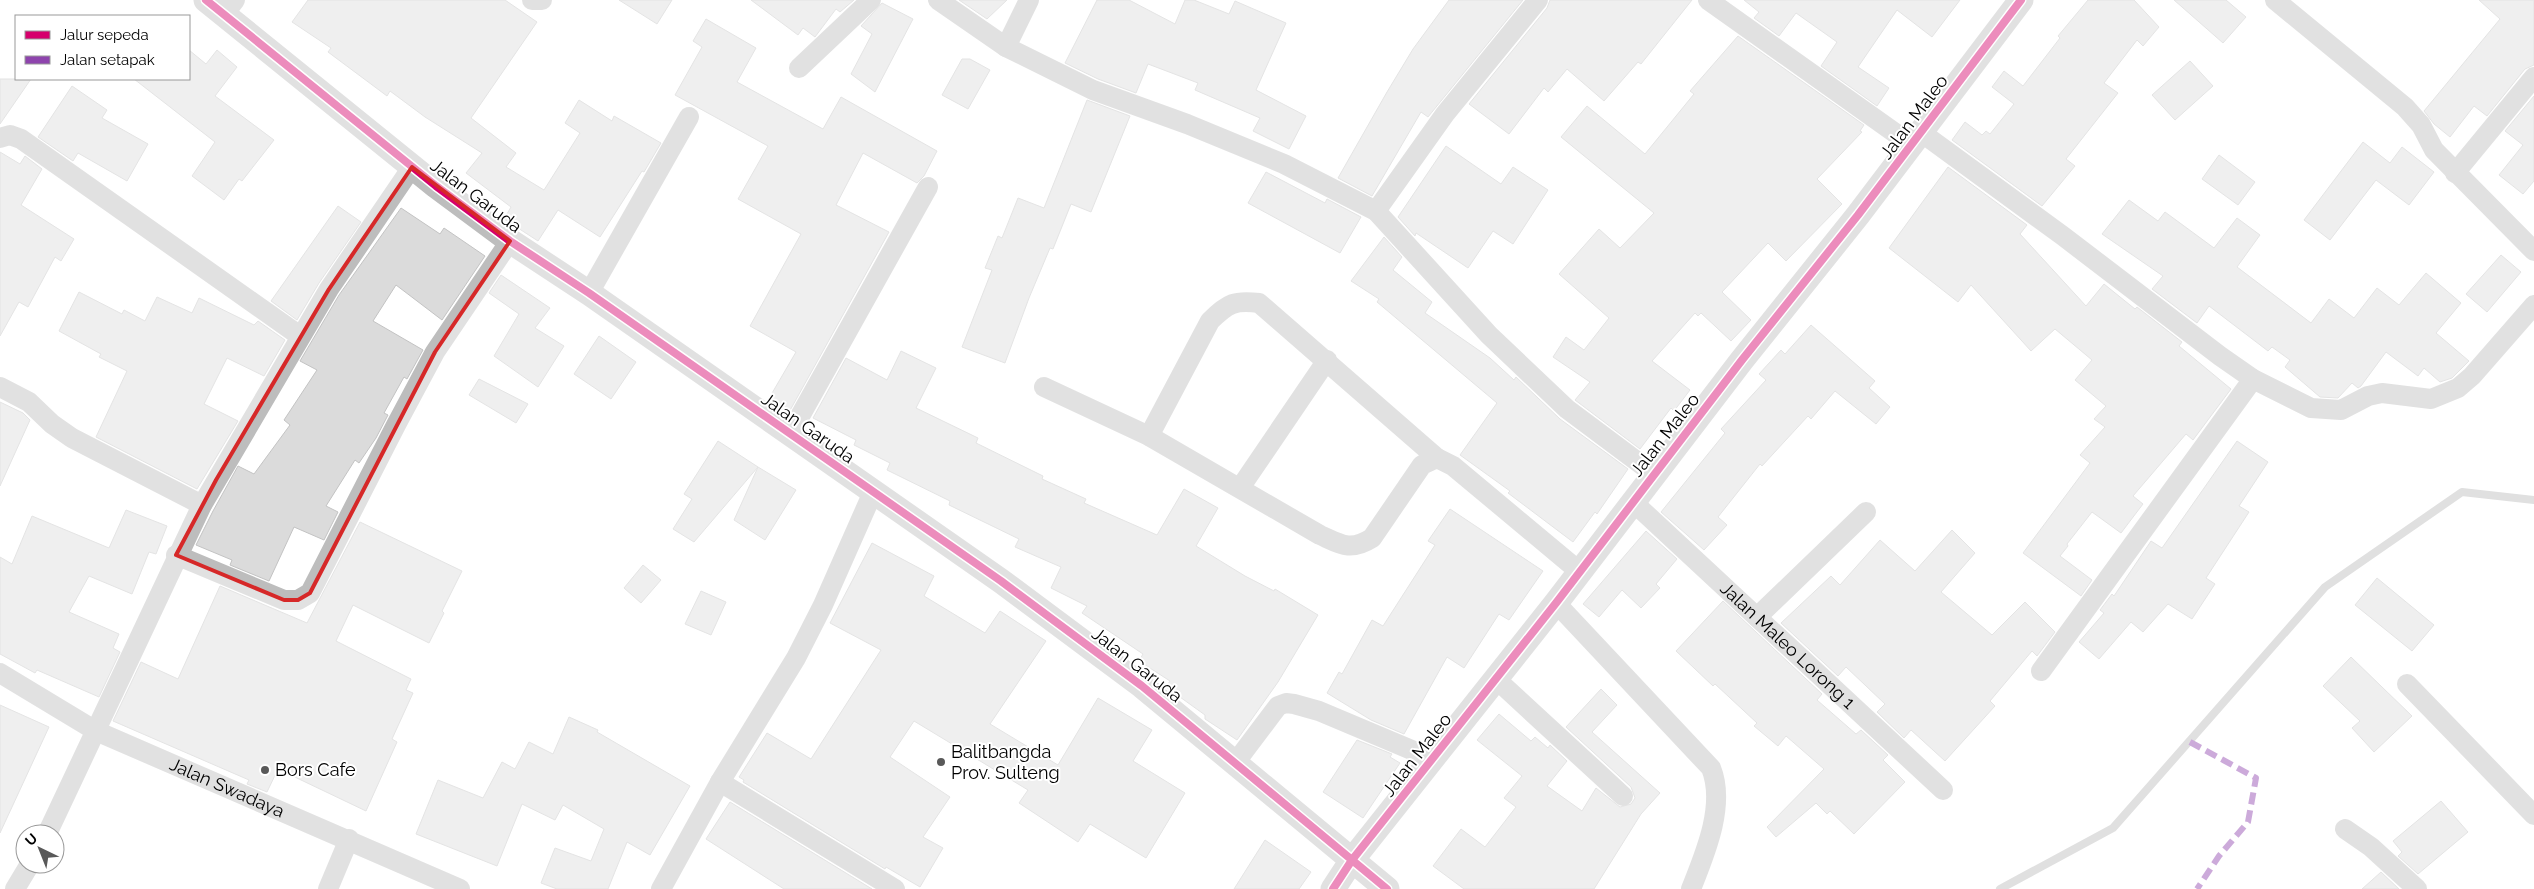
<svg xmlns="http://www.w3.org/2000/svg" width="2534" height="889" font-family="Raleway,sans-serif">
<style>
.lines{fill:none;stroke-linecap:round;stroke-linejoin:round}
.stream{stroke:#bababa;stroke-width:8}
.building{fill:#dbdbdb;stroke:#c3c3c3}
.minor{stroke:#bdbdbd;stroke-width:20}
.tertiary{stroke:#bdbdbd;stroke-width:25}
.quiet{stroke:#8e44ad;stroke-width:6;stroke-dasharray:12 6;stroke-linecap:butt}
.cycleway-casing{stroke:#fff;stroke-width:11}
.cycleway{stroke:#d6006c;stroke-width:8}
.marked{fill:none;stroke:#d62828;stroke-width:4;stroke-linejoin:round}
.poi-dot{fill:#595959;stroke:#fff;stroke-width:2}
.labels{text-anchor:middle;stroke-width:4;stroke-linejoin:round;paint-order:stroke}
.street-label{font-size:18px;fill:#000;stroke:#fff}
.poi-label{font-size:18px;fill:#000;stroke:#fff;text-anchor:start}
</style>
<rect width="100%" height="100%" fill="#fff"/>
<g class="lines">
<path class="stream" d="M 2000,889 L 2113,828 L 2325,587 L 2462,492 L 2534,500"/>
</g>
<path class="building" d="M 308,0 L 505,0 L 537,22 L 471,118 L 516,153 L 506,167 L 544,190 L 580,133 L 565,123 L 579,100 L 612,121 L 614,116 L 661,143 L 644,172 L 642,171 L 600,237 L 558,210 L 538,241 L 504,219 L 511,207 L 466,173 L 482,153 L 425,117 L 390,91 L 387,96 L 328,52 L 331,48 L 292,22 Z
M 619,0 L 672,0 L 657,24 Z
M 751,0 L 854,0 L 840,12 L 836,9 L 815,37 L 803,28 L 798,35 Z
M 959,0 L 1007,0 L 987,19 Z
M 1097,0 L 1129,0 L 1175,24 L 1185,0 L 1194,0 L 1229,14 L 1235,1 L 1286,23 L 1256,90 L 1306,116 L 1289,149 L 1253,131 L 1260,118 L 1195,90 L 1198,83 L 1148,64 L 1136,93 L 1098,79 L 1065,63 Z
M 1449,0 L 1523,0 L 1428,117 L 1421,112 L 1372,196 L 1338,178 L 1387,92 L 1413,49 Z
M 1550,0 L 1692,0 L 1641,64 L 1638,62 L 1604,101 L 1567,69 L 1548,92 L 1544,88 L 1509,134 L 1469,104 L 1547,8 Z
M 1744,0 L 1960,0 L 1932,37 L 1897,10 L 1858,67 L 1889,88 L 1877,106 L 1821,66 L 1837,42 L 1796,13 L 1779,36 L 1754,18 L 1759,12 Z
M 2088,0 L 2134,0 L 2159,27 L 2143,46 L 2137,40 L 2104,83 L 2118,93 L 2066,159 L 2075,166 L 2042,206 L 1952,140 L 1965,122 L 1982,135 L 1986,131 L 1990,134 L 2014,104 L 1992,87 L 2004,71 L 2023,86 L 2060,38 L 2058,36 Z
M 2174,0 L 2226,0 L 2246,17 L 2223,43 Z
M 2479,0 L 2534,0 L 2534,65 L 2525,69 L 2487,116 L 2474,106 L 2450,137 L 2434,124 L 2424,111 L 2500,19 Z
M 882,3 L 913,19 L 875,92 L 851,74 L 872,34 L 861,26 Z
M 706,19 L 756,48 L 737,82 L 823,129 L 841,97 L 937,151 L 924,176 L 917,183 L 863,153 L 836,205 L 889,232 L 788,414 L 768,400 L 796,352 L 750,326 L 801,234 L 738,199 L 768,146 L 675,95 L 702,47 L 693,41 Z
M 1738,36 L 1864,125 L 1860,131 L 1862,132 L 1817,179 L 1842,204 L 1786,261 L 1768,243 L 1722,292 L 1751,320 L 1731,341 L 1701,313 L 1698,316 L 1695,313 L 1652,361 L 1690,390 L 1674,411 L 1671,408 L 1640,449 L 1575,400 L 1590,382 L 1553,357 L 1566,337 L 1584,350 L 1609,318 L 1559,274 L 1599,229 L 1620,248 L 1654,213 L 1561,137 L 1587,106 L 1645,154 L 1694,94 L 1690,91 Z
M 189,50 L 206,64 L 217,50 L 237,67 L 215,96 L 274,140 L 242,181 L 239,179 L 224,200 L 192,176 L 215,142 L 134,79 L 189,79 Z
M 962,59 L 970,59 L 990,70 L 968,109 L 942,95 Z
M 2190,61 L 2213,86 L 2175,120 L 2152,95 Z
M 0,79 L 31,79 L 0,124 Z
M 72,86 L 107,110 L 102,118 L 148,144 L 127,181 L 78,153 L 73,161 L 38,137 Z
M 2534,96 L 2534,181 L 2523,194 L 2499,175 L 2523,145 L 2505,131 Z
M 1087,100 L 1130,116 L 1091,212 L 1071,204 L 1053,249 L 1050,248 L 1029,298 L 1005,363 L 962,347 L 992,270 L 985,268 L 998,236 L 1002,238 L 1018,198 L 1044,208 Z
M 2363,142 L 2390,163 L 2402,147 L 2434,172 L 2409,205 L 2376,180 L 2330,240 L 2304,220 Z
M 1446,146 L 1501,184 L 1513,167 L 1548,190 L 1513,244 L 1493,231 L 1468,268 L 1416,233 L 1415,236 L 1398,217 Z
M 0,152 L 20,164 L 25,156 L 42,169 L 21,205 L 74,239 L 61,261 L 55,257 L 28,307 L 19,302 L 0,336 Z
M 2219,155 L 2255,182 L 2238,205 L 2202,179 Z
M 1948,167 L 2027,225 L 2020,234 L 2086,306 L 2104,284 L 2135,309 L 2137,307 L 2182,342 L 2179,346 L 2231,389 L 2193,440 L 2186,434 L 2133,496 L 2143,504 L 2121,533 L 2092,512 L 2067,544 L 2068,546 L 2060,556 L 2092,580 L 2081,596 L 2023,553 L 2090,463 L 2080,455 L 2105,427 L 2094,419 L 2106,406 L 2075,380 L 2092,360 L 2055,329 L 2031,351 L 1971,285 L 1958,302 L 1889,248 Z
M 1266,172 L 1325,203 L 1327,199 L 1361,217 L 1340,253 L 1248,203 Z
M 2129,200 L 2158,221 L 2165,212 L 2214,248 L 2237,218 L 2260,235 L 2237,267 L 2311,323 L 2329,299 L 2354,318 L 2377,288 L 2399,305 L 2426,273 L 2461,303 L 2436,333 L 2469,361 L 2452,378 L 2440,382 L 2424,368 L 2418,376 L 2386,352 L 2361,386 L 2358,388 L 2352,383 L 2338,398 L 2320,397 L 2285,367 L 2290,360 L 2272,347 L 2268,351 L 2209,306 L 2197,323 L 2152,289 L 2163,276 L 2102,234 Z
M 338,206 L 361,222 L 319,283 L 297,320 L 271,301 Z
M 401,208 L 440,234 L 444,228 L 485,256 L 442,320 L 396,285 L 373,321 L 423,350 L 407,379 L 404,377 L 384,413 L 388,415 L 376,438 L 359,463 L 355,460 L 326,506 L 338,512 L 324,540 L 294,527 L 269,581 L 230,565 L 232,560 L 196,545 L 213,511 L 238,466 L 254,474 L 290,425 L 284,420 L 317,370 L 300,361 L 339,295 Z
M 1384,237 L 1402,257 L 1393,270 L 1432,302 L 1425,313 L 1490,358 L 1514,380 L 1516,377 L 1560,419 L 1628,469 L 1597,514 L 1595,512 L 1573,542 L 1508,493 L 1510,491 L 1460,455 L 1497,403 L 1377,302 L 1379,299 L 1351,281 Z
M 2501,255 L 2521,272 L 2487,312 L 2466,294 Z
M 501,275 L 550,308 L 535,328 L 564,346 L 538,387 L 494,356 L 519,314 L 489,293 Z
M 79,292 L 122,314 L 124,310 L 145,321 L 157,297 L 192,313 L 199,298 L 254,325 L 258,321 L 285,340 L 264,376 L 227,358 L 204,404 L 238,421 L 197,489 L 96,437 L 127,371 L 99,357 L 101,354 L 59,331 Z
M 1811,325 L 1875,381 L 1869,388 L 1890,407 L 1876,424 L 1835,391 L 1811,419 L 1808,416 L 1762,466 L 1760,464 L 1718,517 L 1727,525 L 1704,550 L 1661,512 L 1725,433 L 1721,429 L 1766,380 L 1759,374 L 1781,350 L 1785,354 Z
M 599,336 L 636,362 L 611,399 L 574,374 Z
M 901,351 L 936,368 L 916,408 L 978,438 L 976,443 L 1043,476 L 1042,479 L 1086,499 L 1084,503 L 1157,535 L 1184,489 L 1218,508 L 1196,546 L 1245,576 L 1274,591 L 1275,589 L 1318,615 L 1278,682 L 1237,740 L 1205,719 L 1205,715 L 1166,687 L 1170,681 L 1139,661 L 1143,654 L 1082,613 L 1087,606 L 1051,588 L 1061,567 L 1015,547 L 1019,539 L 949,505 L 950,501 L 887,470 L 890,463 L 854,445 L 856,440 L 813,418 L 846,358 L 887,380 Z
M 479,379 L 528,404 L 516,423 L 469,395 Z
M 0,402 L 23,413 L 30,420 L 0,486 Z
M 718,441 L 758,467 L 694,542 L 673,529 L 692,499 L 684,494 Z
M 2237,441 L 2268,462 L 2239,506 L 2249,512 L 2206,578 L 2215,584 L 2192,619 L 2168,604 L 2143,632 L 2131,622 L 2099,659 L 2079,642 L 2104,613 L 2100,610 L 2112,594 L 2114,596 L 2151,541 L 2162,548 Z
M 758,467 L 796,490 L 765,540 L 734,520 Z
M 1450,509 L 1543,571 L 1509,620 L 1499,614 L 1464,668 L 1447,657 L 1404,734 L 1371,720 L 1327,693 L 1339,672 L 1342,674 L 1372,620 L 1383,626 L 1435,545 L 1428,541 Z
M 126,510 L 167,526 L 156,554 L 149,552 L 132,594 L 89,576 L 69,612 L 119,634 L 113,648 L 120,652 L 99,697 L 37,670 L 35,673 L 0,654 L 0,557 L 12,564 L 32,516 L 109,548 Z
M 360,522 L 462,571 L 442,611 L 444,613 L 429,643 L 353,605 L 336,641 L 411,679 L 406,690 L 413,693 L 392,739 L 397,742 L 366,811 L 278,769 L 267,792 L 247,784 L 249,780 L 113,721 L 141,662 L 178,679 L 220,586 L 307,623 Z
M 1952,530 L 1975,553 L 1941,592 L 1992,635 L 2025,602 L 2055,632 L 2037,656 L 2032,651 L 1990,701 L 1995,706 L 1945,761 L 1911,730 L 1904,738 L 1877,712 L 1885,704 L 1846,667 L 1838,676 L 1781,623 L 1831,576 L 1840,585 L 1880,540 L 1915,571 Z
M 1646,531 L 1677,559 L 1656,584 L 1660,588 L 1641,608 L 1622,590 L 1599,617 L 1583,604 Z
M 872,543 L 934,576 L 924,596 L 985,633 L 1000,611 L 1046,641 L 990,724 L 1058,765 L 1098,698 L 1152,730 L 1133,761 L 1185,793 L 1146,858 L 1090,824 L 1078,842 L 1019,803 L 1028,790 L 914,721 L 890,757 L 950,797 L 923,837 L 943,848 L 920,887 L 886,867 L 885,869 L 743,782 L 744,780 L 739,777 L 767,733 L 811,759 L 881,650 L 830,623 Z
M 643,565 L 661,580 L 641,603 L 624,588 Z
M 2377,578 L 2434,625 L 2412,651 L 2355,605 Z
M 701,591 L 726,602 L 711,635 L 685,624 Z
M 1723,601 L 1822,694 L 1817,700 L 1856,734 L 1861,730 L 1888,755 L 1883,760 L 1905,782 L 1854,834 L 1830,811 L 1827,814 L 1816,803 L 1776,837 L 1767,827 L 1824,769 L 1786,736 L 1778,746 L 1754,726 L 1757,723 L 1715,684 L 1713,686 L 1676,651 Z
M 2351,657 L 2412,716 L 2374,752 L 2352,728 L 2360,721 L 2323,686 Z
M 1601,689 L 1617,705 L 1592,732 L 1660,793 L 1641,814 L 1594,889 L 1464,889 L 1433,866 L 1461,829 L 1485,847 L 1516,807 L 1504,798 L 1522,776 L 1477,740 L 1499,714 L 1531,741 L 1535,737 L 1548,748 L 1550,745 L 1567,761 L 1547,786 L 1582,811 L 1596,788 L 1620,807 L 1631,804 L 1635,798 L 1631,787 L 1566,727 Z
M 0,705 L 49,727 L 0,833 Z
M 569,717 L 598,730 L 597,732 L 690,786 L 650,855 L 627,842 L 608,889 L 557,889 L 541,883 L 555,848 L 591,861 L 604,829 L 563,805 L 555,820 L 522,804 L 497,866 L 416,834 L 438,780 L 483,798 L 502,762 L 515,769 L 529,742 L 553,754 Z
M 1357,740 L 1392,754 L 1390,757 L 1400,763 L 1363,818 L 1323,792 Z
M 2441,801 L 2468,832 L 2418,874 L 2398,856 L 2402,852 L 2393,841 Z
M 730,802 L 872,889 L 784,889 L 706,839 Z
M 1265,840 L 1311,872 L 1299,889 L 1234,889 Z
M 2381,872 L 2399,889 L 2362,889 Z"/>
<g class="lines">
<g class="minor">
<path d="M 532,0 L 542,0"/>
<path d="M 938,0 L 1006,47 L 1093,90 L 1187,124 L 1284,164 L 1376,211 L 1489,335 L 1567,409 L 1654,474"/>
<path d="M 1708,0 L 1912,145"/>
<path d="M 2275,0 L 2405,107 L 2421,125 L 2434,150 L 2534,251"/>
<path d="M 224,14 L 235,0"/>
<path d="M 1006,47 L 1029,0"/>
<path d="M 799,68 L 871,0"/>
<path d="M 1922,133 L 2063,236 L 2220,356 L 2253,379 L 2311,408 L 2341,410 L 2368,396 L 2382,393 L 2431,399 L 2458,388 L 2472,376 L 2534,305"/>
<path d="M 0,138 L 10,135 L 21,139 L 300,336"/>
<path d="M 2455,173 L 2534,77"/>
<path d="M 1376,211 L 1445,114 L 1538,0"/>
<path d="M 589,293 L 689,117"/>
<path d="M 0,387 L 29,402 L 52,424 L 72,438 L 202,505"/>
<path d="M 1044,387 L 1149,436 L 1320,535 C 1340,544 1350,552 1372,538 L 1422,465 L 1437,458 L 1453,466 L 1580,572"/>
<path d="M 790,434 L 928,187"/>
<path d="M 1149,436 L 1210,321 C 1228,303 1235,300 1259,303 L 1437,458"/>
<path d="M 1240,488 L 1327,360"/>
<path id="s1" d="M 1633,502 L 1943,790"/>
<path d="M 176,555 L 284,600 L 298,600 L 310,593 L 396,425 L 435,352 L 510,241"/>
<path d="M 1556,603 L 1711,768 C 1726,805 1705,854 1691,889"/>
<path d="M 1757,617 L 1866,512"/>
<path d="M 2041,671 L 2253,379"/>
<path id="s2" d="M 0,673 L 96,731 L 460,889"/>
<path d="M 1496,679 L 1623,796"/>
<path d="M 2407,684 L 2534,815"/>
<path d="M 1235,763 L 1278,706 L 1286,703 L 1294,704 L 1319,711 L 1433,759"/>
<path d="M 720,782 L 895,889"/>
<path d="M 2345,829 L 2371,847 L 2417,889"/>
<path d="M 47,834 L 202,505 L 329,289 L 412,167"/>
<path d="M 15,889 L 30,864"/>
<path d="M 328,889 L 349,839"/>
<path d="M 661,889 L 720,782 L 796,658 L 823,605 L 873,492"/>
</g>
<path class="tertiary" d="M 206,0 L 436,186 L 510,241 L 589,293 L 1001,581 L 1142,686 L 1387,889
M 1333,889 L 1352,860 L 1556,603 L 1742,360 L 1858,215 L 2021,0"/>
<path class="quiet" d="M 2190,742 L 2256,778 L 2248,822 L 2219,856 L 2197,889"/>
<defs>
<path id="cycleway" d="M 206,0 L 436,186 L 510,241 L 589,293 L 1001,581 L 1142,686 L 1387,889
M 1333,889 L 1352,860 L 1556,603 L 1742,360 L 1858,215 L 2021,0"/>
</defs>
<use href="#cycleway" class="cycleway-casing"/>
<use href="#cycleway" class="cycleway"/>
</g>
<path d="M0 0H2534V889H0ZM 412,167 L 510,241 L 435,352 L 310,593 L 298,600 L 284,600 L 176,555 L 216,480 L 329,289 Z" fill="#fff" fill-opacity=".55" fill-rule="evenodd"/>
<path class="marked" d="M 412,167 L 510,241 L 435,352 L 310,593 L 298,600 L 284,600 L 176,555 L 216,480 L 329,289 Z"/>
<g class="poi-dot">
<circle cx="941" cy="762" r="5"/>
<circle cx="265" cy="770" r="5"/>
</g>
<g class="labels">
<g class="street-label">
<text transform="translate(1914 117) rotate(-53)" y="6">Jalan Maleo</text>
<text transform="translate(476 196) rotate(37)" y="6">Jalan Garuda</text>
<text transform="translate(808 428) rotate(35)" y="6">Jalan Garuda</text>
<text transform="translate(1665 435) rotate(-52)" y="6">Jalan Maleo</text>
<text dy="6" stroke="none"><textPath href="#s1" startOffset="211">Jalan Maleo Lorong 1</textPath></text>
<text transform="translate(1137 665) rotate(38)" y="6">Jalan Garuda</text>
<text transform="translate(1417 755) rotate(-52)" y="6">Jalan Maleo</text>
<text dy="6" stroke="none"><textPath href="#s2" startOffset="255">Jalan Swadaya</textPath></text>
</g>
<g class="poi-label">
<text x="951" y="758">Balitbangda<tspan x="951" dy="21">Prov. Sulteng</tspan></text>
<text x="275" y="776">Bors Cafe</text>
</g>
</g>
<rect x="15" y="15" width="175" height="65" fill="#ffffff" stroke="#999999"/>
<rect x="25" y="31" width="25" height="8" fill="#d6006c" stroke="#999999"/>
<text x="60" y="40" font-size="15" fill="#000000">Jalur sepeda</text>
<rect x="25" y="56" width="25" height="8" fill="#8e44ad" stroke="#999999"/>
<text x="60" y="65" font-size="15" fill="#000000">Jalan setapak</text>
<g transform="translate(40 849) rotate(317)"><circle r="24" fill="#ffffff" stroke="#999999"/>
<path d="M0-4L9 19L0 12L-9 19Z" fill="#595959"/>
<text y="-8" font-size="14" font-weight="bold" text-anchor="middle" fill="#000000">U</text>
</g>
</svg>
